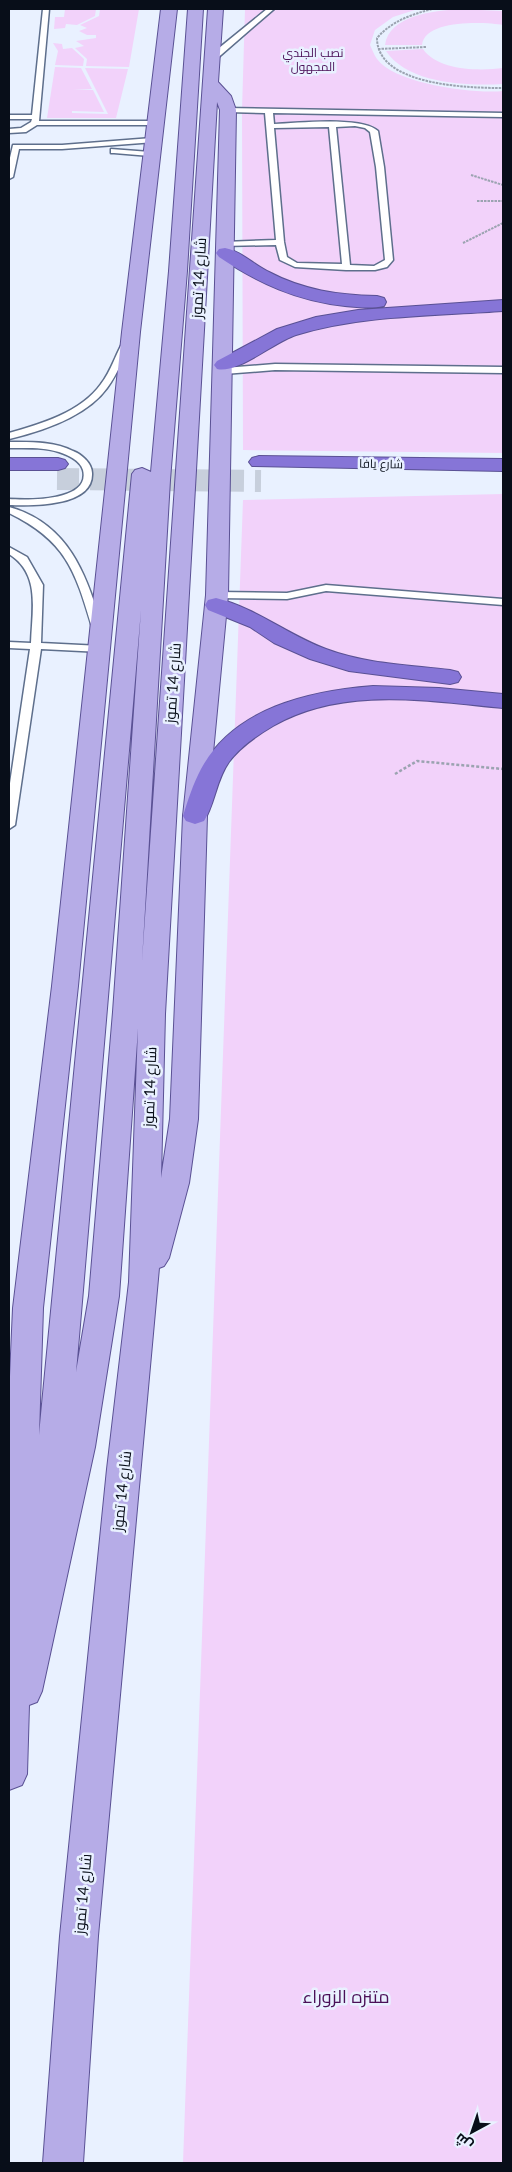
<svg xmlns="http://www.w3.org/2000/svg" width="512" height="2172" font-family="Lato,Cairo,sans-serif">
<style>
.green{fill:#f2d2fa}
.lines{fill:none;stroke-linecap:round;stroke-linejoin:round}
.motorway-tunnel{stroke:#c7cfdc;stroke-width:22;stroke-dasharray:22 11;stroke-linecap:butt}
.service-casing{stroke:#5e6f8c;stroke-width:3}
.primary-casing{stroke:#5a5194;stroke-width:2}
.motorway-casing{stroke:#5a5194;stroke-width:2}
.path-far1{stroke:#9ba3b0;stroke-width:2;stroke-dasharray:2.5 1;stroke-linecap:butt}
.path{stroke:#9ba3b0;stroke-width:2.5;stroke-dasharray:3 2;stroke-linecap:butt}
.service{fill:#fff;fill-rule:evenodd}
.primary{fill:#b6ace7;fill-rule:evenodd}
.motorway{fill:#8675d7;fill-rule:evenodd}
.shaded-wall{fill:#37505d}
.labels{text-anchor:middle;stroke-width:5;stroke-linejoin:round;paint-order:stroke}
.far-park-label{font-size:12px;fill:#4b1058;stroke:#e9f1ff}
.far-street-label{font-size:12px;fill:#080e19;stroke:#e9f1ff}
.street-label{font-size:15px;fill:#080e19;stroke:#e9f1ff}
.near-park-label{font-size:18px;fill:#4b1058;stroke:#e9f1ff}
</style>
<rect width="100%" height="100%" fill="#e9f1ff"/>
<path class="green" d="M 65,9 L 96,9 L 95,16 L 77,25 L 66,24 L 65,28 L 54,29 L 55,17 L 64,17 Z
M 100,9 L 139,9 L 129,67 L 86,66 L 87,59 L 75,48 L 84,46 L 76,41 L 96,38 L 96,35 L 87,35 L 79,31 L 87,28 L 80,25 L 99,16 Z
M 245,9 L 418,9 L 393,17 L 375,30 L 370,45 C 372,49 374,55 377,59 C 395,84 474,94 503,91 L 503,453 L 243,450 L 242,110 Z
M 458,9 L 503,11 L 503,25 C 485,22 425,19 422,45 L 385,45 C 389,15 435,11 458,9 Z
M 53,43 L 62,44 L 63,49 L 72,48 L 84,59 L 83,66 L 55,65 L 58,51 Z
M 423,49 C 438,71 480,71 503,68 L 503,84 C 467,86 408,84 386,51 Z
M 55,67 L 81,68 L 92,89 L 73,90 L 93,90 L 104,112 L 72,111 L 72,113 L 108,114 L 85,68 L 128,69 L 116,118 L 47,118 Z
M 503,494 L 503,2163 L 183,2163 L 243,500 Z"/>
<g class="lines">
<path class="motorway-tunnel" d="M 57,479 L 261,481"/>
<defs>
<path id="service" d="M 43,9 L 49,9 L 39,121 L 154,121 L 158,123 L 157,125 L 37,125 L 26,132 L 9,133 L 9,129 L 21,128 L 31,122 L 32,119 L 9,119 L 9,115 L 32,115 Z
M 267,9 L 274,9 L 214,61 L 208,61 L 208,57 Z
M 225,108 L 503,113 L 503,117 L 273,113 L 274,124 C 297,123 362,116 378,131 L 384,167 L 393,260 L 387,267 L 375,270 L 346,270 L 295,267 L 280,260 L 276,245 L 221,246 L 221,242 L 224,242 L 276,240 L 265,113 L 228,112 L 224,110 ZM 355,126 L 365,128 L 370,132 L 376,167 L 385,260 L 374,266 L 350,265 L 336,127 ZM 329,127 L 342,264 L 297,263 L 287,257 L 284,242 L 274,128 Z
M 152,138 L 155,138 L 155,142 L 62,149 L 19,149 L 13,177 L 9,179 L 9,162 L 13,145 L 62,145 Z
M 111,149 L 150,152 L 154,154 L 150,156 L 114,153 L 111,153 Z
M 123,342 L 130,344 C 123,359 117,375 107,388 C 86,417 42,431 9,439 L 9,433 C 41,424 81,412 101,384 C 111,371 115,356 123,342 Z
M 275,364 L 503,367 L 503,373 L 275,370 L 224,374 L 220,371 L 224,368 Z
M 9,442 C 30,442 53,441 73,451 C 81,454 92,463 92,473 C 94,507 31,506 9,505 L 9,499 C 26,500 91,502 83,470 C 80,460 68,455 59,452 C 43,447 26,448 9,448 Z
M 9,507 C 68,523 87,575 102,627 L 101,629 L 93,629 L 92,627 C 75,570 66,541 9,513 Z
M 9,547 L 27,557 L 43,585 L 41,643 L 101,646 L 106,649 L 101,652 L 41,649 L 15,825 L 9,829 L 9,790 L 30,649 L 9,648 L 9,642 L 31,643 C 32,610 41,574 9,554 Z
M 326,585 L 503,599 L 503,605 L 326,591 L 287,599 L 217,598 L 212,595 L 217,592 L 287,593 Z"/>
<path id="primary" d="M 161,9 L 177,9 L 140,332 L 78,986 L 43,1308 L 39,1435 L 132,474 L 135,470 L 142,468 L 151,472 L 169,271 L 188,9 L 203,9 L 187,271 L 170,480 L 142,961 L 208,9 L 223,9 L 218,82 L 231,96 L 236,110 L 228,595 L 207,816 L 198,1119 L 189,1183 L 169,1258 L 164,1266 L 159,1268 L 98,1936 L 83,2163 L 43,2163 L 60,1936 L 107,1469 L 129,1282 L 138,1028 L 119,1296 L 95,1447 L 42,1691 L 37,1702 L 29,1705 L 27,1774 L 22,1785 L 9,1790 L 9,1399 L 13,1308 L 52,986 L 122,332 ZM 217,102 L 220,110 L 206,595 L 183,816 L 170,1119 L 161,1178 L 165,1014 ZM 141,610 L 113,1012 L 89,1296 L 76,1372 Z"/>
<path id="motorway" d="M 225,248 C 241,251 254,265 269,272 C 303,290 338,295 377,296 L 384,298 L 386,302 L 384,306 C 371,309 357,307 345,306 C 297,301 258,283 219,257 L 216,253 L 219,249 Z
M 503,300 L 503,311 C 434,316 362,315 296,335 C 274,342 238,374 217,369 L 214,365 L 217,361 L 277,329 L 316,317 L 358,310 Z
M 259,456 L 503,459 L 503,471 L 252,466 L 249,462 L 252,458 Z
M 9,458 L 58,458 L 65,460 L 68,464 L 65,468 L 58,470 L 9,470 Z
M 216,598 C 256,608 288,635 326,649 C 366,664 409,665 450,670 L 458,672 L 461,677 L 458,682 L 450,684 L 349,671 L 310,659 L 274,643 L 250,627 L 208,610 L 205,605 L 208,600 Z
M 373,686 L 439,688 L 503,694 L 503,708 C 426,701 343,686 273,726 C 256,736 240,747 229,762 C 216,780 215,804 204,821 L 195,824 L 186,821 L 183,816 C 188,800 193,784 201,769 C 234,708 309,691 373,686 Z"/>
</defs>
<use href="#service" class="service-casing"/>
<use href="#primary" class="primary-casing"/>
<use href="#motorway" class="motorway-casing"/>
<path class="path-far1" d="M 432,9 C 410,15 392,21 377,38 C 377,86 469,88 503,88
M 378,49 L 426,47
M 471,175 L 503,185
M 477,201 L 503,201
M 463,243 L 503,223"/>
<path class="path" d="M 395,774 L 417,761 L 503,769"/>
<use href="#service" class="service"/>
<use href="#primary" class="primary"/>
<use href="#motorway" class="motorway"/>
</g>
<path class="shaded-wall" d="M 9,49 L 10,61 L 9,66 Z"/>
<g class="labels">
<g class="far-park-label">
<text x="313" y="57">نصب الجندي<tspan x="313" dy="14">المجهول</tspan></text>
</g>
<g class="far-street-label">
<text transform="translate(381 464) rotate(1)" y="4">شارع يافا</text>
</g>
<g class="street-label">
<text transform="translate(199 278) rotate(-87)" y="5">شارع 14 تموز</text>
<text transform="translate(173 683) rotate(-86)" y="5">شارع 14 تموز</text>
<text transform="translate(150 1087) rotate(-88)" y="5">شارع 14 تموز</text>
<text transform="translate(122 1491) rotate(-84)" y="5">شارع 14 تموز</text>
<text transform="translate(83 1894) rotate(-85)" y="5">شارع 14 تموز</text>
</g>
<g class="near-park-label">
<text x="346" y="2003">متنزه الزوراء</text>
</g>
</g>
<rect width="512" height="2172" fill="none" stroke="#080e19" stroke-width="20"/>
<g transform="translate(472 2132) rotate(220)" stroke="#e9f1ff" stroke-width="4" paint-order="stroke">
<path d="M0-4L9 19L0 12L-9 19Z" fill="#080e19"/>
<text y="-8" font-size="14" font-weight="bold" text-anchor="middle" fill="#080e19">ش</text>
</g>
</svg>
